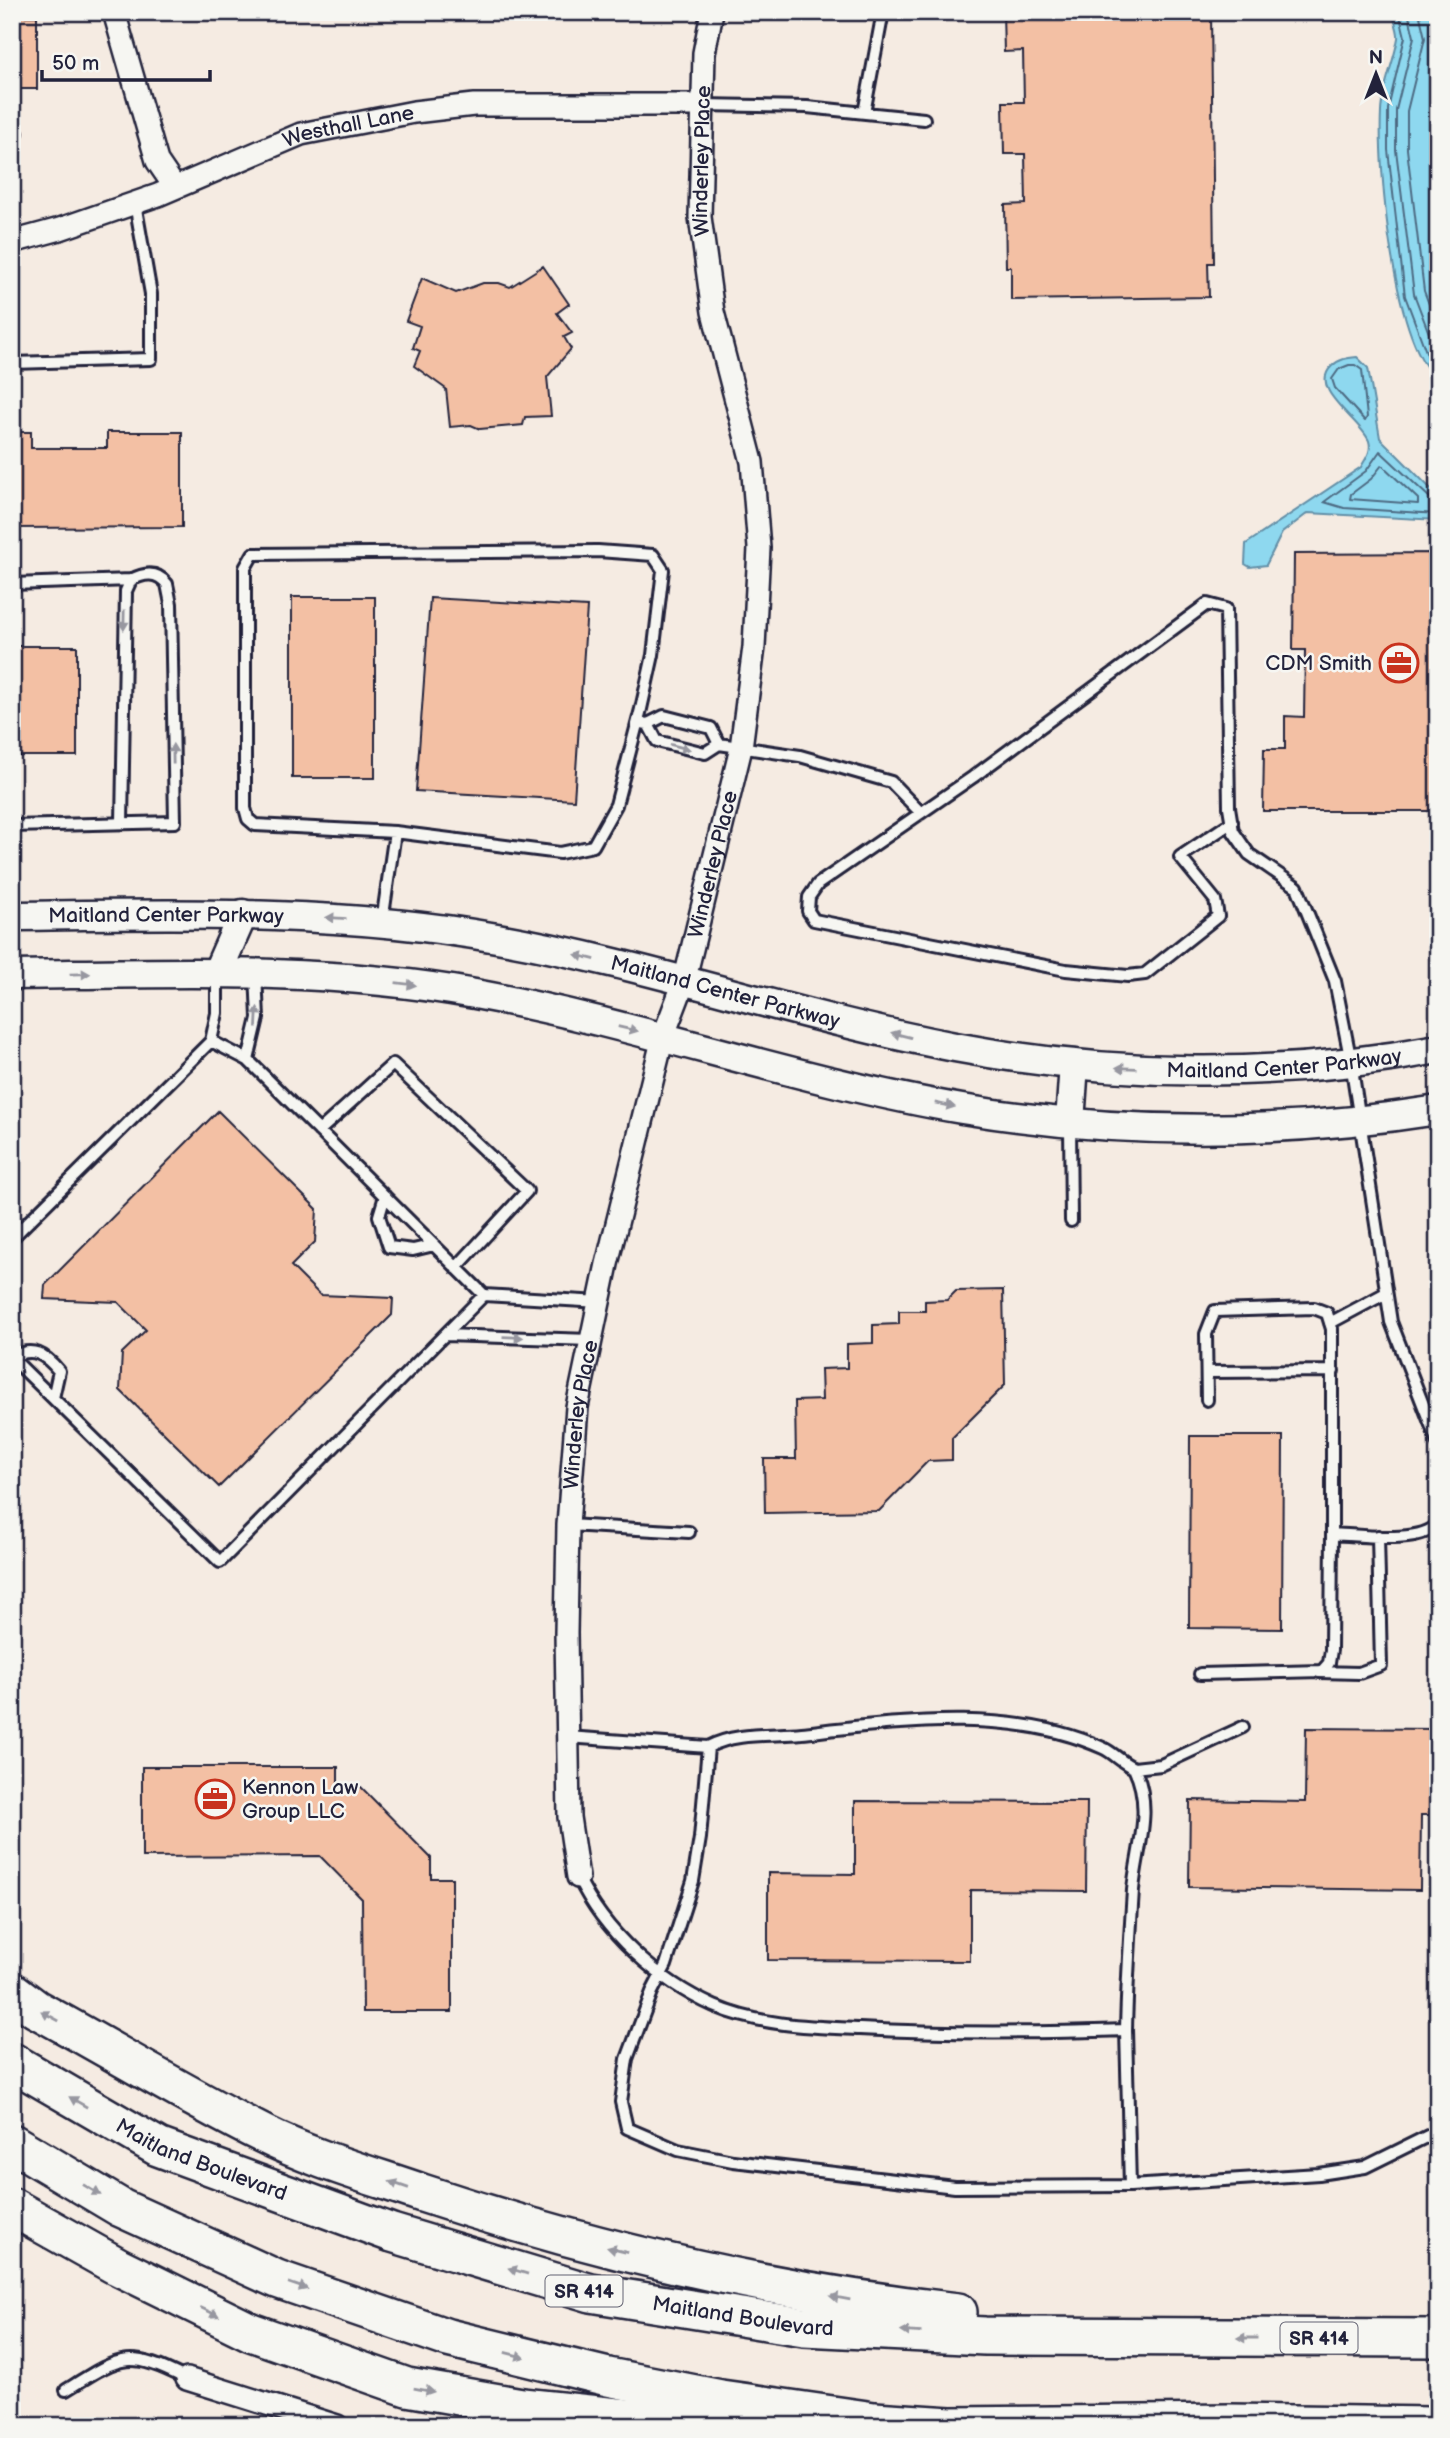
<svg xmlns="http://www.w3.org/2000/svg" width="1450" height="2438" font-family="'Balsamiq Sans',sans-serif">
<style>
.water{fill:#8ed8ef;stroke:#638fa7;stroke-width:2}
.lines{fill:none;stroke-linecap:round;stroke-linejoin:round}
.shore{stroke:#4d6b83;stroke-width:2}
.building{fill:#f3c0a4;stroke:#22223b;stroke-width:2}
.lane-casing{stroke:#22223b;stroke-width:16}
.street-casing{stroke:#22223b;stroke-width:26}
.secondary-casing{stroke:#22223b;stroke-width:33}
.highway-casing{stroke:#22223b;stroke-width:42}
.lane{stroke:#f6f6f2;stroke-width:10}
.street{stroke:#f6f6f2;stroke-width:21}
.secondary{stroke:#f6f6f2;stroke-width:28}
.highway{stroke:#f6f6f2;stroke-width:37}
.oneway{fill:#9797a0}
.labels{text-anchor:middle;stroke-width:5;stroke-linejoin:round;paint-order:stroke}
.shield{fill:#f6f6f2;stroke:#626272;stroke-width:2}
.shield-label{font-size:19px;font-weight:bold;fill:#22223b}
.street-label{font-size:21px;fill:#22223b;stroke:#f6f6f2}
.poi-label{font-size:21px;fill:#22223b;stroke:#f6f6f2;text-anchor:end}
</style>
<rect width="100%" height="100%" fill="#f5ebe2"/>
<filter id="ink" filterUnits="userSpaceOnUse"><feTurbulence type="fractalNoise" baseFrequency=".0143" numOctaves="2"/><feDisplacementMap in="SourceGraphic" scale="14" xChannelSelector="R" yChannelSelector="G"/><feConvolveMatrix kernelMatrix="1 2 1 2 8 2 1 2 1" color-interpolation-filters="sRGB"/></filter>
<g filter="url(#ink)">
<path class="water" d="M 1392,12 L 1438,12 L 1438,380 C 1393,343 1378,170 1381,112 C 1382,86 1394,63 1398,38 C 1399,31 1394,20 1392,12 Z
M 1357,357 L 1368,368 L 1380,438 L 1438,496 L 1438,520 L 1308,513 L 1282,533 L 1266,565 L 1250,567 L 1245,564 L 1246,544 L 1361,467 C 1366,458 1372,451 1369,441 C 1361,420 1307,389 1332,366 C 1339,359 1347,358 1357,357 Z"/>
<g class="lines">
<path class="shore" d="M 1399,12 L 1405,37 L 1388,109 L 1388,150 L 1405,296 L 1431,365 L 1438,371
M 1408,12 L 1414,37 L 1396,110 L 1396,150 L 1414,294 L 1438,357
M 1419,12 L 1425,38 L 1407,111 L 1407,149 L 1424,291 L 1438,328
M 1349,365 L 1355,365 L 1362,370 L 1367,417 L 1365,421 L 1335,388 L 1332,379 L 1339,369 Z
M 1382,465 L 1418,499 L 1418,504 L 1350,499 L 1351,494 L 1371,479 Z
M 1438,501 L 1430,498 L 1380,451 L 1366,471 L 1324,502 L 1344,508 L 1438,514"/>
</g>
<path class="building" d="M 1003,12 L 1211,12 L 1214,263 L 1208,263 L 1209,297 L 1011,300 L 1011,267 L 1006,267 L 1005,205 L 1026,204 L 1025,154 L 1004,154 L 1003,102 L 1024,102 L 1023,51 L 1004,52 Z
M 12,16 L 37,16 L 37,89 L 12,89 Z
M 543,266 L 569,304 L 557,313 L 572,333 L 564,337 L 571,349 L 547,377 L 551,416 L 525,417 L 523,425 L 480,429 L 471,425 L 450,427 L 446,389 L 414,366 L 420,351 L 413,348 L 420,326 L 406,321 L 422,278 L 456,293 L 483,283 L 499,283 L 510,287 Z
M 12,432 L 31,432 L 31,448 L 107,448 L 107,432 L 182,432 L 182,527 L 12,528 Z
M 1438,553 L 1438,811 L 1263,811 L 1264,749 L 1285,749 L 1285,716 L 1304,717 L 1305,650 L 1293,650 L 1294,554 Z
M 292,597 L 375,597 L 375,778 L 292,778 Z
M 430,598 L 587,607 L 574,800 L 416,791 Z
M 12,646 L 77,646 L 77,756 L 12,756 Z
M 218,1111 L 317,1209 L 315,1242 L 291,1266 L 320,1295 L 393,1298 L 392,1315 L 219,1487 L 120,1390 L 122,1353 L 146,1330 L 118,1302 L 44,1299 L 45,1285 Z
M 1003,1290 L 1005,1385 L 952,1438 L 952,1460 L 928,1461 L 879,1511 L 765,1513 L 764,1459 L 796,1459 L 795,1401 L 822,1400 L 821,1369 L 847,1368 L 847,1344 L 873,1343 L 873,1325 L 899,1324 L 899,1311 L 925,1311 L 925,1301 L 947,1300 L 956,1291 Z
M 1190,1436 L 1283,1436 L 1282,1629 L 1189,1628 Z
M 1306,1728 L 1438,1729 L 1438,1815 L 1421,1815 L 1420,1890 L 1189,1887 L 1190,1800 L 1305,1802 Z
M 142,1767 L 338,1767 L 338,1787 L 361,1787 L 431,1858 L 431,1878 L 452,1878 L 452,2012 L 363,2012 L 362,1899 L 320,1856 L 142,1857 Z
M 855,1801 L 1087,1802 L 1086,1891 L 970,1890 L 970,1961 L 768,1960 L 768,1873 L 855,1874 Z"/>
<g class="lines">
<defs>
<path id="lane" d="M 702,105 L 807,107 L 924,119
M 864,113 L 883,12
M 12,134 L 17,133
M 12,363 L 151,359 L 151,294 L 135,203
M 12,584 L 131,580
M 641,723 L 648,724 L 664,716 L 711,728 L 719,744
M 648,724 L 657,741 L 705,753 L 719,744 L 800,756 L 891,782 L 921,813
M 1232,822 L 1180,857 L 1215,900 L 1218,916 L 1145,974 L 1128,976 L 1066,970 L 814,920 L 808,911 L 809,897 L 818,884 L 973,777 L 1207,604 L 1226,609 L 1229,807 L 1233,831 L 1249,854 L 1297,887 L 1335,981 L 1351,1062 L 1391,1322 L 1438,1443
M 12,826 L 175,822 L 171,604 L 167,584 C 157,571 144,573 131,580 L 126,591 L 122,823
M 382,922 L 395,832 L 255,825 L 248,819 L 245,808 L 245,568 L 253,554 L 598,551 L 653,555 L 663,570 L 653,655 L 641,709 L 616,805 L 593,846 L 560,853 L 395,832
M 248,1060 L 258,1018 L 256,973
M 1070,1125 L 1071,1221
M 319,1131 L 393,1064 L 527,1191 L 456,1268
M 385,1196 L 379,1216 L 389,1247 L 413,1250 L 434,1245
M 12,1238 L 211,1041 L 217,1013 L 217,976
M 484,1295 L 600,1302
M 1330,1323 L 1386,1293
M 445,1335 L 591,1340
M 12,1357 C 33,1346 45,1354 59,1371 L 53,1398
M 12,1358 L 220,1562 L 484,1295 L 248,1060 L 211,1041
M 1207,1372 L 1333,1371
M 1207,1400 L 1206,1334 L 1215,1311 L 1314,1308 L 1327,1313 L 1332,1329 L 1332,1534 C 1357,1535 1423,1545 1438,1523
M 568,1525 L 689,1532
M 1319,1672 L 1359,1673 L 1381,1665 L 1378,1536
M 1200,1674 L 1322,1671 L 1329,1663 L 1331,1650 L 1332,1534
M 1243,1727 L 1161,1765 L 1134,1768 C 1122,1763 1114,1753 1103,1748 C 1010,1706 900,1722 802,1733 C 771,1736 736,1732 708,1747 L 700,1838 L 693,1881 L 666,1965 L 652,1992 L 627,2059 L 621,2102 L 627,2128 L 678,2150 L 733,2161 L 955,2187 L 1130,2186 L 1319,2174 L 1365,2167 L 1438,2131
M 567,1737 L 708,1747
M 578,1877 C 604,1932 658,1981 714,2006 C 761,2026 811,2027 860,2029 C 949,2034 1038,2033 1126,2030 C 1127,1983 1130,1937 1133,1890 C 1137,1847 1154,1809 1134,1768
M 1126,2030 L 1130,2186
M 66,2390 C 121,2356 127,2349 187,2379"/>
<g id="street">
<path d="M 114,12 L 157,161 L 174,186"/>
<path id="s1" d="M 12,242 L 60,229 L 158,195 L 301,134 L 414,112 L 474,105 L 702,105"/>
<path id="s2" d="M 578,1877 L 569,1817 L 566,1633 L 568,1525 L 577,1407 L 607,1264 L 663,1037 L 684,982 L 741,748 L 754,647 L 759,548 L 752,462 L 713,312 L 700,217 L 704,53 L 712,12"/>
<path d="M 187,2379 L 337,2426"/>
</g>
<g id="secondary">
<path id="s3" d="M 12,916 C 174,914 336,909 497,938 C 651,965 800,1018 955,1047 C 1113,1077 1280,1079 1438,1049"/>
<path d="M 217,973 L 243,914"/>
<path d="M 12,975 C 167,973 322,966 475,994 C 639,1024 797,1081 962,1109 C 1119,1135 1280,1135 1438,1110"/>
<path d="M 1070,1122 L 1074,1064"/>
</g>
<g id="highway">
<path d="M 12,1991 L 36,2009 C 112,2050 186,2096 263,2134 C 313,2159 370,2175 422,2193 C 597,2251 776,2292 958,2312"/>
<path id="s4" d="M 12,2062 L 158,2147 L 392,2233 L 591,2293 L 804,2327 L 985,2336 L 1438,2338"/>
<path d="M 12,2143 L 121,2208 L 277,2279 L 448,2338 L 608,2377 L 721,2399 L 874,2421 L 951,2426 L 1230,2423 L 1432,2426"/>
<path d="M 12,2207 L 117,2266 L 251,2332 L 407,2387 L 522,2407 L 646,2420 L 743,2420"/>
</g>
</defs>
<use href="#lane" class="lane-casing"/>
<use href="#street" class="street-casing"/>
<use href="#secondary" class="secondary-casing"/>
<use href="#highway" class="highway-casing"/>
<use href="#lane" class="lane"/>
<use href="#street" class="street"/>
<use href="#secondary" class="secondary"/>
<use href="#highway" class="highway"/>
</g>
<defs><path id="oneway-solid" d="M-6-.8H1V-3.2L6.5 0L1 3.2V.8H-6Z" transform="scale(1.75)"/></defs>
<g class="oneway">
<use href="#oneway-solid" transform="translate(124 620) rotate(91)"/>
<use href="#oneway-solid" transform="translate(680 747) rotate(14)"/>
<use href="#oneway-solid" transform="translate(173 754) rotate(-91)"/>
<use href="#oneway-solid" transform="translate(336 918) rotate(-177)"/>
<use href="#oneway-solid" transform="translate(585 957) rotate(-166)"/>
<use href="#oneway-solid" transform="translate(80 974) rotate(-1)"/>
<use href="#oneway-solid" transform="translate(406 984) rotate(7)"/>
<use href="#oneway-solid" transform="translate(257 1017) rotate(-87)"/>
<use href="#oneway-solid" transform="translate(628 1029) rotate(13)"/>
<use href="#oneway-solid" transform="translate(901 1035) rotate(-166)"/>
<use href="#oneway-solid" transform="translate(1126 1068) rotate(-178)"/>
<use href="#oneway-solid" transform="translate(945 1105) rotate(11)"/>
<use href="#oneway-solid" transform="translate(513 1337) rotate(2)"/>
<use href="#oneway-solid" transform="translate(50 2016) rotate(-151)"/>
<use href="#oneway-solid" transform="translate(78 2102) rotate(-150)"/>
<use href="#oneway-solid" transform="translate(399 2185) rotate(-161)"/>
<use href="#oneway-solid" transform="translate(92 2190) rotate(31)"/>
<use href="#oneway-solid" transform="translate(617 2250) rotate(-166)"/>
<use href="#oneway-solid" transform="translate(518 2271) rotate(-163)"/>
<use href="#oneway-solid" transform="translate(298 2286) rotate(19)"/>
<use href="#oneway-solid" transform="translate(840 2298) rotate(-170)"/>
<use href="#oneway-solid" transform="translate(210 2312) rotate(26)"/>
<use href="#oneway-solid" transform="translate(911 2332) rotate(-177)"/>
<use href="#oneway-solid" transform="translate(1247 2338) rotate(180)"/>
<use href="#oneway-solid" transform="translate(515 2355) rotate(14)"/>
<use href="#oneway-solid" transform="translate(424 2390) rotate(10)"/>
</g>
</g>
<defs>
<symbol id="office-ring" viewBox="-11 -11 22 22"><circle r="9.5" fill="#f6f6f2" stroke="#c8321e" stroke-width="1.5"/><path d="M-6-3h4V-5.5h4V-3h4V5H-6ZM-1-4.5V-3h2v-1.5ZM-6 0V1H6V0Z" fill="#c8321e"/></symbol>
</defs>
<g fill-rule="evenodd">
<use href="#office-ring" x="1377" y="641" width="44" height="44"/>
<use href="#office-ring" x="193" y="1777" width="44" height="44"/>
</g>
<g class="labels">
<g class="shield">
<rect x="545.5" y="2275.5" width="77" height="31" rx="5"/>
<rect x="1280.5" y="2322.5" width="77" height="31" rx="5"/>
</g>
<g class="shield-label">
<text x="584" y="2298">SR 414</text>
<text x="1319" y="2345">SR 414</text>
</g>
<g class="street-label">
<text dy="7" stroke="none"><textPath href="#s1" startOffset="357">Westhall Lane</textPath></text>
<text dy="7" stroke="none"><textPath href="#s2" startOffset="1745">Winderley Place</textPath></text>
<text dy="7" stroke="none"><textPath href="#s2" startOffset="1031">Winderley Place</textPath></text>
<text dy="7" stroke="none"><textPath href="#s3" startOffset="154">Maitland Center Parkway</textPath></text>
<text dy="7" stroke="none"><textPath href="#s3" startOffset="721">Maitland Center Parkway</textPath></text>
<text dy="7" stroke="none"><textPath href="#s3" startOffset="1288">Maitland Center Parkway</textPath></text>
<text dy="7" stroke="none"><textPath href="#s2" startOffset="464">Winderley Place</textPath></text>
<text dy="7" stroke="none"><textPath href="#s4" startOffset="214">Maitland Boulevard</textPath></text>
<text dy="7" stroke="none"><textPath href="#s4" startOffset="780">Maitland Boulevard</textPath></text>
</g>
<g class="poi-label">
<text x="1372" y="670">CDM Smith</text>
<text x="242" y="1794" text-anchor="start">Kennon Law<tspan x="242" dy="24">Group LLC</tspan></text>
</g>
</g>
<rect width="1450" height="2438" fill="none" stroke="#f6f6f2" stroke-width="42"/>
<rect x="21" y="21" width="1408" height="2396" fill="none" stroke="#22223b" stroke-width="2.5" filter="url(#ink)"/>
<g transform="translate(1376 74)" stroke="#f6f6f2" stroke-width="5" paint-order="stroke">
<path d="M0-5L12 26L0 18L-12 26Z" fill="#22223b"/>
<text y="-10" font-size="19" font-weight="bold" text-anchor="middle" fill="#22223b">N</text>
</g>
<path d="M42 70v10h168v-10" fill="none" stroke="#22223b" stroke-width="3.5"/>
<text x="52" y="70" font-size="21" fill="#22223b" stroke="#f6f6f2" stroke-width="5" paint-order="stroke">50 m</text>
</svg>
